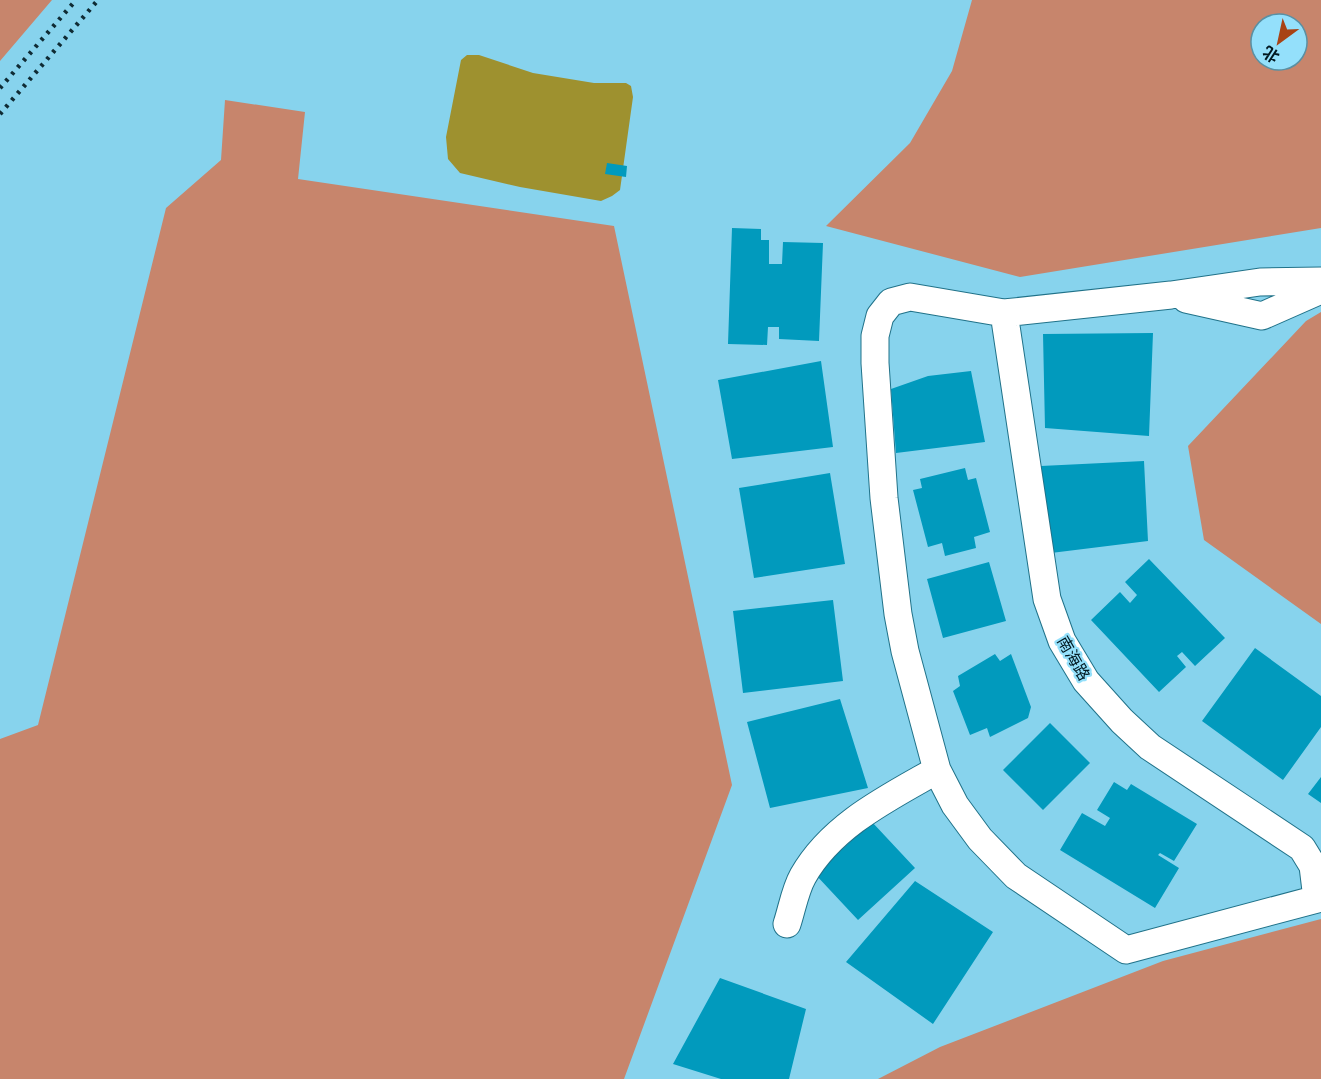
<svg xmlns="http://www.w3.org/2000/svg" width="1321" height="1079" font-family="Quicksand,'Noto Sans SC',sans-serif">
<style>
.green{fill:#c7856c;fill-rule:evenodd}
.water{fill:#9e912f}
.building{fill:#019abd}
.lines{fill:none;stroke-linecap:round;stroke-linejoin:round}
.street-casing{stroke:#207289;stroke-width:29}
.street{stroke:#fff;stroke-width:27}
.rail{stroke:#0f2b34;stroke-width:4.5;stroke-dasharray:3 6;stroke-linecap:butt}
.labels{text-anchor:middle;stroke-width:4.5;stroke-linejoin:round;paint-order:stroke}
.street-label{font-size:16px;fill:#01171f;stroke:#94e0fb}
</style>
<rect width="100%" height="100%" fill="#87d3ed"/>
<path class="green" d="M 0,0 L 52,0 L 0,61 Z
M 972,0 L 1321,0 L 1321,228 L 1020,277 L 826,226 L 910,143 L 952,71 ZM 1261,24 L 1297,24 L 1297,60 L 1261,60 Z
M 225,100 L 305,112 L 298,179 L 614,226 L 732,785 L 624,1079 L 0,1079 L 0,739 L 38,725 L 166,208 L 221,160 Z
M 1321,312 L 1321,624 L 1204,540 L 1188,446 L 1306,321 Z
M 1321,919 L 1321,1079 L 878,1079 L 940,1047 L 1163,961 Z"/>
<path class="water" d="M 467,55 L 479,55 L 533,73 L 594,83 L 626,83 L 631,86 L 633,97 L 620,190 L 612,196 L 601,201 L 520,187 L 460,173 L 448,159 L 446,137 L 461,60 Z"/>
<path class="building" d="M 607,163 L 627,166 L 626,177 L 605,174 Z
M 732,228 L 761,229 L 761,240 L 769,240 L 769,264 L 782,264 L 783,242 L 823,243 L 819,341 L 779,339 L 779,327 L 768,327 L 767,345 L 728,344 Z
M 1153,333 L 1149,436 L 1045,428 L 1043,334 Z
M 821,361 L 833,447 L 732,459 L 718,380 Z
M 971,371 L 985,442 L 896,453 L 891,389 L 928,376 Z
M 1144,461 L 1148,541 L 1051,553 L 1041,466 Z
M 965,468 L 968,480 L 976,478 L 990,532 L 974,537 L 976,548 L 945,556 L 942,543 L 928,547 L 913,490 L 922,488 L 920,479 Z
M 830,473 L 845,564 L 754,578 L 739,488 Z
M 1149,559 L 1225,638 L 1195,666 L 1182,652 L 1177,656 L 1186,667 L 1159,692 L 1091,620 L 1120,592 L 1130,603 L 1137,595 L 1125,582 Z
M 989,562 L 1006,621 L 943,638 L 927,579 Z
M 833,600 L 843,681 L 743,693 L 733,611 Z
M 1255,648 L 1321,696 L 1321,727 L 1283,780 L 1202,721 Z
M 995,654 L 1000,661 L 1011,654 L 1031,707 L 1028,718 L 990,737 L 987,728 L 970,735 L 953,691 L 960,686 L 958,676 Z
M 840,699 L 868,788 L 770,808 L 747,722 Z
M 1050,723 L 1090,763 L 1043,810 L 1003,770 Z
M 1321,777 L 1321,803 L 1308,794 Z
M 1114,782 L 1127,790 L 1131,784 L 1197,824 L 1174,861 L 1160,853 L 1158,855 L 1179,868 L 1155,908 L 1060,850 L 1082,813 L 1105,826 L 1110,818 L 1097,810 Z
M 872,822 L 915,868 L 858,920 L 815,874 Z
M 915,881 L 993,932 L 933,1024 L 846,962 Z
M 720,978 L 806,1009 L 789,1079 L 721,1079 L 673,1064 Z"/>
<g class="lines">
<defs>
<path id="street" d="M 1321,281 L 1260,282 L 1171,295 L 1004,313 L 910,297 L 891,302 L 880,316 L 875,336 L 875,363 L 884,498 L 898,614 L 905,651 L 937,770 L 955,805 L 980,839 L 1016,876 L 1126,950 L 1321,898
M 1186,299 L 1262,316 L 1321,290
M 1004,313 L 1047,599 L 1062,641 L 1086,681 L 1122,721 L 1150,747 L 1302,848 L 1313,866 L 1317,899
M 787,924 C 792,909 795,890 803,876 C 832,825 888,798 937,770"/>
</defs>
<use href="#street" class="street-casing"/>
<use href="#street" class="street"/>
<path class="rail" d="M 0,88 L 76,0
M 0,114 L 98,0"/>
</g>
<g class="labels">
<g class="street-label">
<text transform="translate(1074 658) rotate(60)" y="6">南海路</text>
</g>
</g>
<g transform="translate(1279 42) rotate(213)"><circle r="28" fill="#94e0fb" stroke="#5990a3" stroke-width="1.5"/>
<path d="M0-4.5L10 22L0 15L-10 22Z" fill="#a84315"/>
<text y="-9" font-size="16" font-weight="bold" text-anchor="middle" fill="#01171f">北</text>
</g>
</svg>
